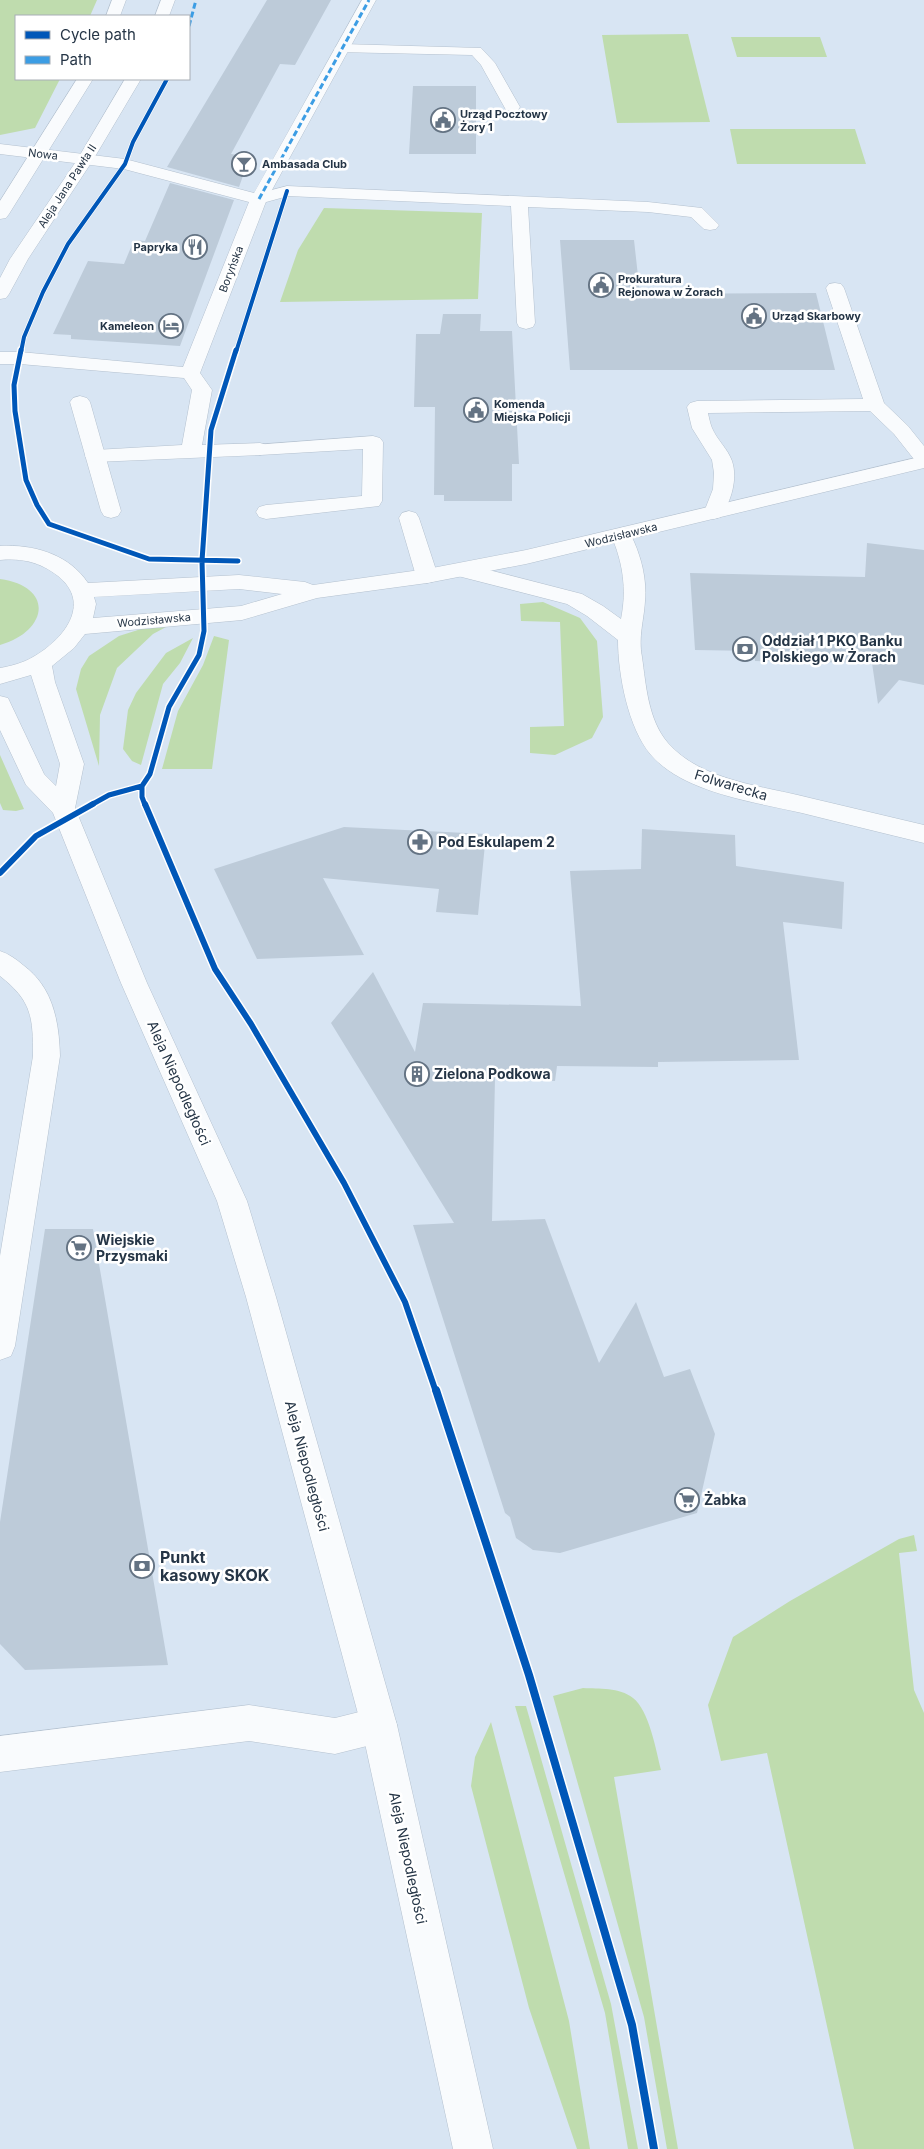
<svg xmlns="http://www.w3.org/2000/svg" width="924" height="2149" font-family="Inter,sans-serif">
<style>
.green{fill:#bfdcae}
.building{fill:#bdcbd9}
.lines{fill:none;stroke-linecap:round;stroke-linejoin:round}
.lane-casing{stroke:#b4c1cf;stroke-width:1}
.street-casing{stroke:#b4c1cf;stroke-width:1}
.secondary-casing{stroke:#b4c1cf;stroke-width:1}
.lane{fill:#f9fbfd;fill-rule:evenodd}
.street{fill:#f9fbfd;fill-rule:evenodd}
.secondary{fill:#f9fbfd;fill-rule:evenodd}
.quiet{stroke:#3c9de4;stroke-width:3;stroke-dasharray:6 3;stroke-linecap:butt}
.cycleway-far3-casing{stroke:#fff;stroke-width:5.5}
.cycleway-far2-casing{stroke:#fff;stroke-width:8}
.cycleway-far1-casing{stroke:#fff;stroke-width:9}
.cycleway-casing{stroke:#fff;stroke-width:11}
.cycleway-far3{stroke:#0057b8;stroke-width:4}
.cycleway-far2{stroke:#0057b8;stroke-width:5}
.cycleway-far1{stroke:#0057b8;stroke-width:6}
.cycleway{stroke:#0057b8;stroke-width:8}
.labels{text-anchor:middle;stroke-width:5;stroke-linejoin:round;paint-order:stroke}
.far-poi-label{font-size:11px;font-weight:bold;fill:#253546;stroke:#fff;text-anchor:start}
.far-street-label{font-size:11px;fill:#253546;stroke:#fff}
.poi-label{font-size:14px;font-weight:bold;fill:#253546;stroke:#fff;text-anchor:start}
.street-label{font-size:14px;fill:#253546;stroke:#fff}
.near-poi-label{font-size:16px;font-weight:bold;fill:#253546;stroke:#fff;text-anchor:start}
</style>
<rect width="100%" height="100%" fill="#d8e5f3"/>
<path class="green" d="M 0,0 L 97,0 L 90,16 L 16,16 L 16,79 L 60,79 L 35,128 L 0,135 Z
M 688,34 L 710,122 L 617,123 L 602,35 Z
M 731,37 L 820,37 L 827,57 L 737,57 Z
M 730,129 L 855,129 L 866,164 L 737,164 Z
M 324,208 L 482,213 L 478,299 L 280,302 L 298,250 Z
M 0,579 C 56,587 47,632 0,645 Z
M 543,602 L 580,618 L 597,641 L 603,717 L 592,738 L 555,755 L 530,753 L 530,727 L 564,726 L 560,622 L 521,621 L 520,604 Z
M 166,627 L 153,634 L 117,668 L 100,715 L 99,766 L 76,689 L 81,669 L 89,656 L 119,636 L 141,629 Z
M 214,636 L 229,640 L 212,769 L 162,769 L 178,711 L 203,665 Z
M 193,638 L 180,663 L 163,684 L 141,765 L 132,761 L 123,749 L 128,710 L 136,693 L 166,653 Z
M 0,755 L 24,809 L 16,811 L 3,810 L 0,803 Z
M 914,1535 L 917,1551 L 899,1553 L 914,1690 L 924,1713 L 924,2149 L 854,2149 L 767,1753 L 721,1761 L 708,1705 L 733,1637 L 790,1601 L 899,1539 Z
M 583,1688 C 599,1689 619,1687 633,1698 C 649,1710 656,1750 661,1770 L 614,1777 L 678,2149 L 667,2149 L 644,2017 L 553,1696 Z
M 515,1706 L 526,1706 L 611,2004 L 638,2149 L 628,2149 L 605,2013 Z
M 491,1722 L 569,2021 L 590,2149 L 577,2149 L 529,2008 L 471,1786 L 475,1757 Z"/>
<path class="building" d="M 267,0 L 331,0 L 295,65 L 280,64 L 231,154 L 244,156 L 235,172 L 244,173 L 239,187 L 167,167 Z
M 413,86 L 476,86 L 476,154 L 409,154 Z
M 170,183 L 234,200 L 180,346 L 71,339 L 71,335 L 53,334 L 88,261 L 124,264 L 134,240 L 145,241 Z
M 560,240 L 634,240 L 640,294 L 816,293 L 835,370 L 570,370 Z
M 443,314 L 481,314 L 480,331 L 512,331 L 519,464 L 512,464 L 512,501 L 444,501 L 444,495 L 434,495 L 435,407 L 414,407 L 416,334 L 440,334 Z
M 867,543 L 924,550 L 924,685 L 899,680 L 878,704 L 872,663 L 755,661 L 754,651 L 695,650 L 690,573 L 865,577 Z
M 344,827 L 486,834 L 478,915 L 436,912 L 439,889 L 323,878 L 364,955 L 257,959 L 214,869 Z
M 642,829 L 735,835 L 736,866 L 844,882 L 842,929 L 783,922 L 799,1060 L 658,1062 L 658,1067 L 557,1066 L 555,1081 L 495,1078 L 492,1221 L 545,1219 L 599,1363 L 636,1302 L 664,1377 L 690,1369 L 715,1434 L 697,1513 L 560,1553 L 533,1550 L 516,1538 L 510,1517 L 505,1513 L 413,1225 L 454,1223 L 331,1023 L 373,972 L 415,1052 L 423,1003 L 581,1006 L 570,871 L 641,869 Z
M 45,1229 L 93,1229 L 168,1665 L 25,1670 L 0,1644 L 0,1522 Z"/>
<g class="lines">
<defs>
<path id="lane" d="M 342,44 L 481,48 L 495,63 L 520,107 L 518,110 L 506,110 L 481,65 L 472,55 L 337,52 L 334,49 L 337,46 Z
M 287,186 L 648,202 L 702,208 L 719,225 L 716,229 L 710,230 L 704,229 L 691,217 L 648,212 L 528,207 L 535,323 L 533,327 L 526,329 L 519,327 L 517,323 L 511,206 L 288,196 L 259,204 L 253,203 L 251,199 L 253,195 Z
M 835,283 L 841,284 L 844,288 L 884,403 L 908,426 L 924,446 L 924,465 L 917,463 L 894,434 L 870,411 L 708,413 C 709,418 710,423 712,428 C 717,440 728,449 732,461 C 738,479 731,501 721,517 L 714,519 L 707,517 L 704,512 L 713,489 L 714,473 L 712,460 L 692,428 L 687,407 L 690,403 L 697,401 L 863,399 L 826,288 L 829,284 Z
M 80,396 L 87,398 L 90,402 L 121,511 L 118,516 L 111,518 L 104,516 L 101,511 L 70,402 L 73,398 Z
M 373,436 L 380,438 L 383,442 L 382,501 L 379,506 L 266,519 L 259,517 L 256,512 L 259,507 L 266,505 L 362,496 L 363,449 L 260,455 L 253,453 L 250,449 L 253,445 Z
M 409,511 L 416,513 L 419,518 L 438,576 L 435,581 L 427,583 L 419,581 L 416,576 L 399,518 L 402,513 Z"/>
<path id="street" d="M 362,0 L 376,0 L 267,199 L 200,373 L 212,390 L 202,445 L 260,443 L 267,445 L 270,449 L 267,453 L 260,455 L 95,462 L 88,460 L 85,456 L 88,452 L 95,450 L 182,445 L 192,390 L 184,378 L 20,364 L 0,364 L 0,352 L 20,352 L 183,367 L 249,202 L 124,169 L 0,154 L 0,144 L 125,159 L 254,193 Z
M 621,528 L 628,530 L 631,535 C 641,556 647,578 645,601 C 644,620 638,637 642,657 C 646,685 648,720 668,743 C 701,781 764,786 810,798 C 848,807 886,816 924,825 L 924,843 C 883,833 842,823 802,813 C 755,802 684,793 651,755 C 628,728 618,674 618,640 L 587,616 L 567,604 L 454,575 L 451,570 L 454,565 L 462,563 L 582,594 L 603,606 L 621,619 C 627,589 623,563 611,535 L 614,530 Z
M 0,951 C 9,954 16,959 23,965 C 53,987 59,1021 60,1056 L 15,1346 L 11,1356 L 0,1360 L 0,1256 L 33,1056 C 33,1017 32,1001 0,976 Z
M 249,1705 L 335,1718 L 379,1707 L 392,1712 L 397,1725 L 392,1738 L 379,1743 L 335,1754 L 249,1741 L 0,1772 L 0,1736 Z"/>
<path id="secondary" d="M 112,0 L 126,0 L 120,16 L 106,16 Z
M 161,0 L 175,0 L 169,16 L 155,16 Z
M 77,79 L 93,79 L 9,214 L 6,218 L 0,219 L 0,201 Z
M 125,79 L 141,79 L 93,160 L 28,259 L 9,294 L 6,298 L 0,299 L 0,278 L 10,259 L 77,160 Z
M 924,456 L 924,468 L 526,564 L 427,583 L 317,598 L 242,620 L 85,634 L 74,648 L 52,666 L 55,682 L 84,764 L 75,808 L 147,983 L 247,1201 L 276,1297 L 397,1725 L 493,2149 L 453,2149 L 361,1725 L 246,1297 L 217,1201 L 121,983 L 53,813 L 26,785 L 0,730 L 0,696 L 8,698 L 44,774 L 56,786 L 60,764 L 31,675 L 0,684 L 0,668 C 11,666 23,663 33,657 C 63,640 93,604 58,576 C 40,562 22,558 0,560 L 0,546 C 33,544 69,554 88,583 L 239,575 L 305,582 L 313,585 L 427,569 L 526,550 ZM 239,589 L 282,594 L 241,606 L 93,618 L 96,604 L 94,597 Z"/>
</defs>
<use href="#lane" class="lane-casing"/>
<use href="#street" class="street-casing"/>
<use href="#secondary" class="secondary-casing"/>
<use href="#lane" class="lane"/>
<use href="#street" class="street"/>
<use href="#secondary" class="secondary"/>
<path class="quiet" d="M 189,26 L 196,0
M 259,199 L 369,0"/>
<defs>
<path id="cycleway-far3" d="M 21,352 L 24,337 L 43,292 L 68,244 L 125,164 L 133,142 L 167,79
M 236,352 L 287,191"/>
<path id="cycleway-far2" d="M 21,350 L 14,385 L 15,411 L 26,480 L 37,505 L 49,524 L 149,559 L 238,561
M 91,805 L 109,795 L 142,786
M 145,805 L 142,797 L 142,786 L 150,774 L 169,707 L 199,655 L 204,631 L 202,561 L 211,430 L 236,350"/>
<path id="cycleway-far1" d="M 145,804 L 215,969 L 251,1024 L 344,1183 L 405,1302 L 436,1392
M 0,873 L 36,836 L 93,804"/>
<path id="cycleway" d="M 436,1390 L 529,1675 L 632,2025 L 654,2149"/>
</defs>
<use href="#cycleway-far3" class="cycleway-far3-casing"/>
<use href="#cycleway-far2" class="cycleway-far2-casing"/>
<use href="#cycleway-far1" class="cycleway-far1-casing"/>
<use href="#cycleway" class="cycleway-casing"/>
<use href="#cycleway-far3" class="cycleway-far3"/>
<use href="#cycleway-far2" class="cycleway-far2"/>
<use href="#cycleway-far1" class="cycleway-far1"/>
<use href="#cycleway" class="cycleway"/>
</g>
<defs>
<symbol id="civic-ring" viewBox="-11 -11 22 22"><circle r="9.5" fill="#fff" stroke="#647383" stroke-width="1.5"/><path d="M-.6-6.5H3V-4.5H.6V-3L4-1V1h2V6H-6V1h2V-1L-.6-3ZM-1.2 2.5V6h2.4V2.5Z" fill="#647383"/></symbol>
<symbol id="bar-ring" viewBox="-11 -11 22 22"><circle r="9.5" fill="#fff" stroke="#647383" stroke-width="1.5"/><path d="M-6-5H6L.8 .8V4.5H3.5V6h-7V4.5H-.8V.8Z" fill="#647383"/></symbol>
<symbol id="restaurant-ring" viewBox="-11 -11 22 22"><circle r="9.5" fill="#fff" stroke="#647383" stroke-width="1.5"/><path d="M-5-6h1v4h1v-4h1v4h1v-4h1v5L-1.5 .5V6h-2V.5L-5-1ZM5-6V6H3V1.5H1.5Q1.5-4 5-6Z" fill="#647383"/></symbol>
<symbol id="hotel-ring" viewBox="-11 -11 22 22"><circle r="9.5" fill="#fff" stroke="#647383" stroke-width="1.5"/><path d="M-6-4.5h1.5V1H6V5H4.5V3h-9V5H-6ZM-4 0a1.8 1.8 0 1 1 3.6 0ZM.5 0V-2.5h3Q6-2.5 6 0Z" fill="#647383"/></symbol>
<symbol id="bank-ring" viewBox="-11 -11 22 22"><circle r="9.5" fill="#fff" stroke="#647383" stroke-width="1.5"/><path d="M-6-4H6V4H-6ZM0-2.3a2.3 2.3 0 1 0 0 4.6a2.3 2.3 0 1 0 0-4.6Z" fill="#647383"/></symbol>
<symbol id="pharmacy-ring" viewBox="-11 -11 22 22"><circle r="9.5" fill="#fff" stroke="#647383" stroke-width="1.5"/><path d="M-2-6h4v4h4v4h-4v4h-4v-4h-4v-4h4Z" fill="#647383"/></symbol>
<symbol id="building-ring" viewBox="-11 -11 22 22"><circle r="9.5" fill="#fff" stroke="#647383" stroke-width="1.5"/><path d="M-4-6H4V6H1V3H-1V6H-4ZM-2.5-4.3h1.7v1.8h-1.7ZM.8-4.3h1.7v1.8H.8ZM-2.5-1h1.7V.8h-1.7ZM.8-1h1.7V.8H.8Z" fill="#647383"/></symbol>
<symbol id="supermarket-ring" viewBox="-11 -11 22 22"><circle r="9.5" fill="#fff" stroke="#647383" stroke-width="1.5"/><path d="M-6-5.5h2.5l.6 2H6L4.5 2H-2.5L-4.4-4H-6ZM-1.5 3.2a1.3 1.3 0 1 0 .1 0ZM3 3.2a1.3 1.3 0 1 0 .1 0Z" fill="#647383"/></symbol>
</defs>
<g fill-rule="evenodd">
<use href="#civic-ring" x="429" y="106" width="28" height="28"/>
<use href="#bar-ring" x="230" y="150" width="28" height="28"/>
<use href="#restaurant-ring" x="181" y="233" width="28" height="28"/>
<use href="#civic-ring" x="587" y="271" width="28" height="28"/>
<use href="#civic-ring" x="740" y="302" width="28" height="28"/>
<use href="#hotel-ring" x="157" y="312" width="28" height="28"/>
<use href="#civic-ring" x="462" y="396" width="28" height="28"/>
<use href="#bank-ring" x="731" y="635" width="28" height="28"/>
<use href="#pharmacy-ring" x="406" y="828" width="28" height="28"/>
<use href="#building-ring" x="403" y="1060" width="28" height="28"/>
<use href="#supermarket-ring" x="65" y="1234" width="28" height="28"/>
<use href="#supermarket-ring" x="673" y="1486" width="28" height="28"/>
<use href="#bank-ring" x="128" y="1552" width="28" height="28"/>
</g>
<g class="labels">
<g class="far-poi-label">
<text x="460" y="118">Urząd Pocztowy<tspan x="460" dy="13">Żory 1</tspan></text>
<text x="262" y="168">Ambasada Club</text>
<text x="178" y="251" text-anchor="end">Papryka</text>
<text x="618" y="283">Prokuratura<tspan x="618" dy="13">Rejonowa w Żorach</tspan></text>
<text x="772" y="320">Urząd Skarbowy</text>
<text x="154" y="330" text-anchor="end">Kameleon</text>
<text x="494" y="408">Komenda<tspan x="494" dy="13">Miejska Policji</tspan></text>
</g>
<g class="far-street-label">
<text transform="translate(43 154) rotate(7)" y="4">Nowa</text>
<text transform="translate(67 186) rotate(-57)" y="4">Aleja Jana Pawła II</text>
<text transform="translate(231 269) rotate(-69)" y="4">Boryńska</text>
<text transform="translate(621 535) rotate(-14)" y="4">Wodzisławska</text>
<text transform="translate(154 620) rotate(-5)" y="4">Wodzisławska</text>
</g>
<g class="poi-label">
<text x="762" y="646">Oddział 1 PKO Banku<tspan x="762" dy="16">Polskiego w Żorach</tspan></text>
<text x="438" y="847">Pod Eskulapem 2</text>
<text x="434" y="1079">Zielona Podkowa</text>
<text x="96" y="1245">Wiejskie<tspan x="96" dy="16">Przysmaki</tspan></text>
<text x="704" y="1505">Żabka</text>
</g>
<g class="street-label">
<text transform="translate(731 785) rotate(17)" y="5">Folwarecka</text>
<text transform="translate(179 1083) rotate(66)" y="5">Aleja Niepodległości</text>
<text transform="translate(307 1466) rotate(75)" y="5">Aleja Niepodległości</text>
<text transform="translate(408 1858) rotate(78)" y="5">Aleja Niepodległości</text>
</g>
<g class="near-poi-label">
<text x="160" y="1563">Punkt<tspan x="160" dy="18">kasowy SKOK</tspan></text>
</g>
</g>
<rect x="15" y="15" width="175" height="65" fill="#ffffff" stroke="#a8aeb5"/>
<rect x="25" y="31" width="25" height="8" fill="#0057b8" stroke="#a8aeb5"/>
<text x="60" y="40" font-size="15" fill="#253546">Cycle path</text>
<rect x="25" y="56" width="25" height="8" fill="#3c9de4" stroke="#a8aeb5"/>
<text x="60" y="65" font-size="15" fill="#253546">Path</text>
</svg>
